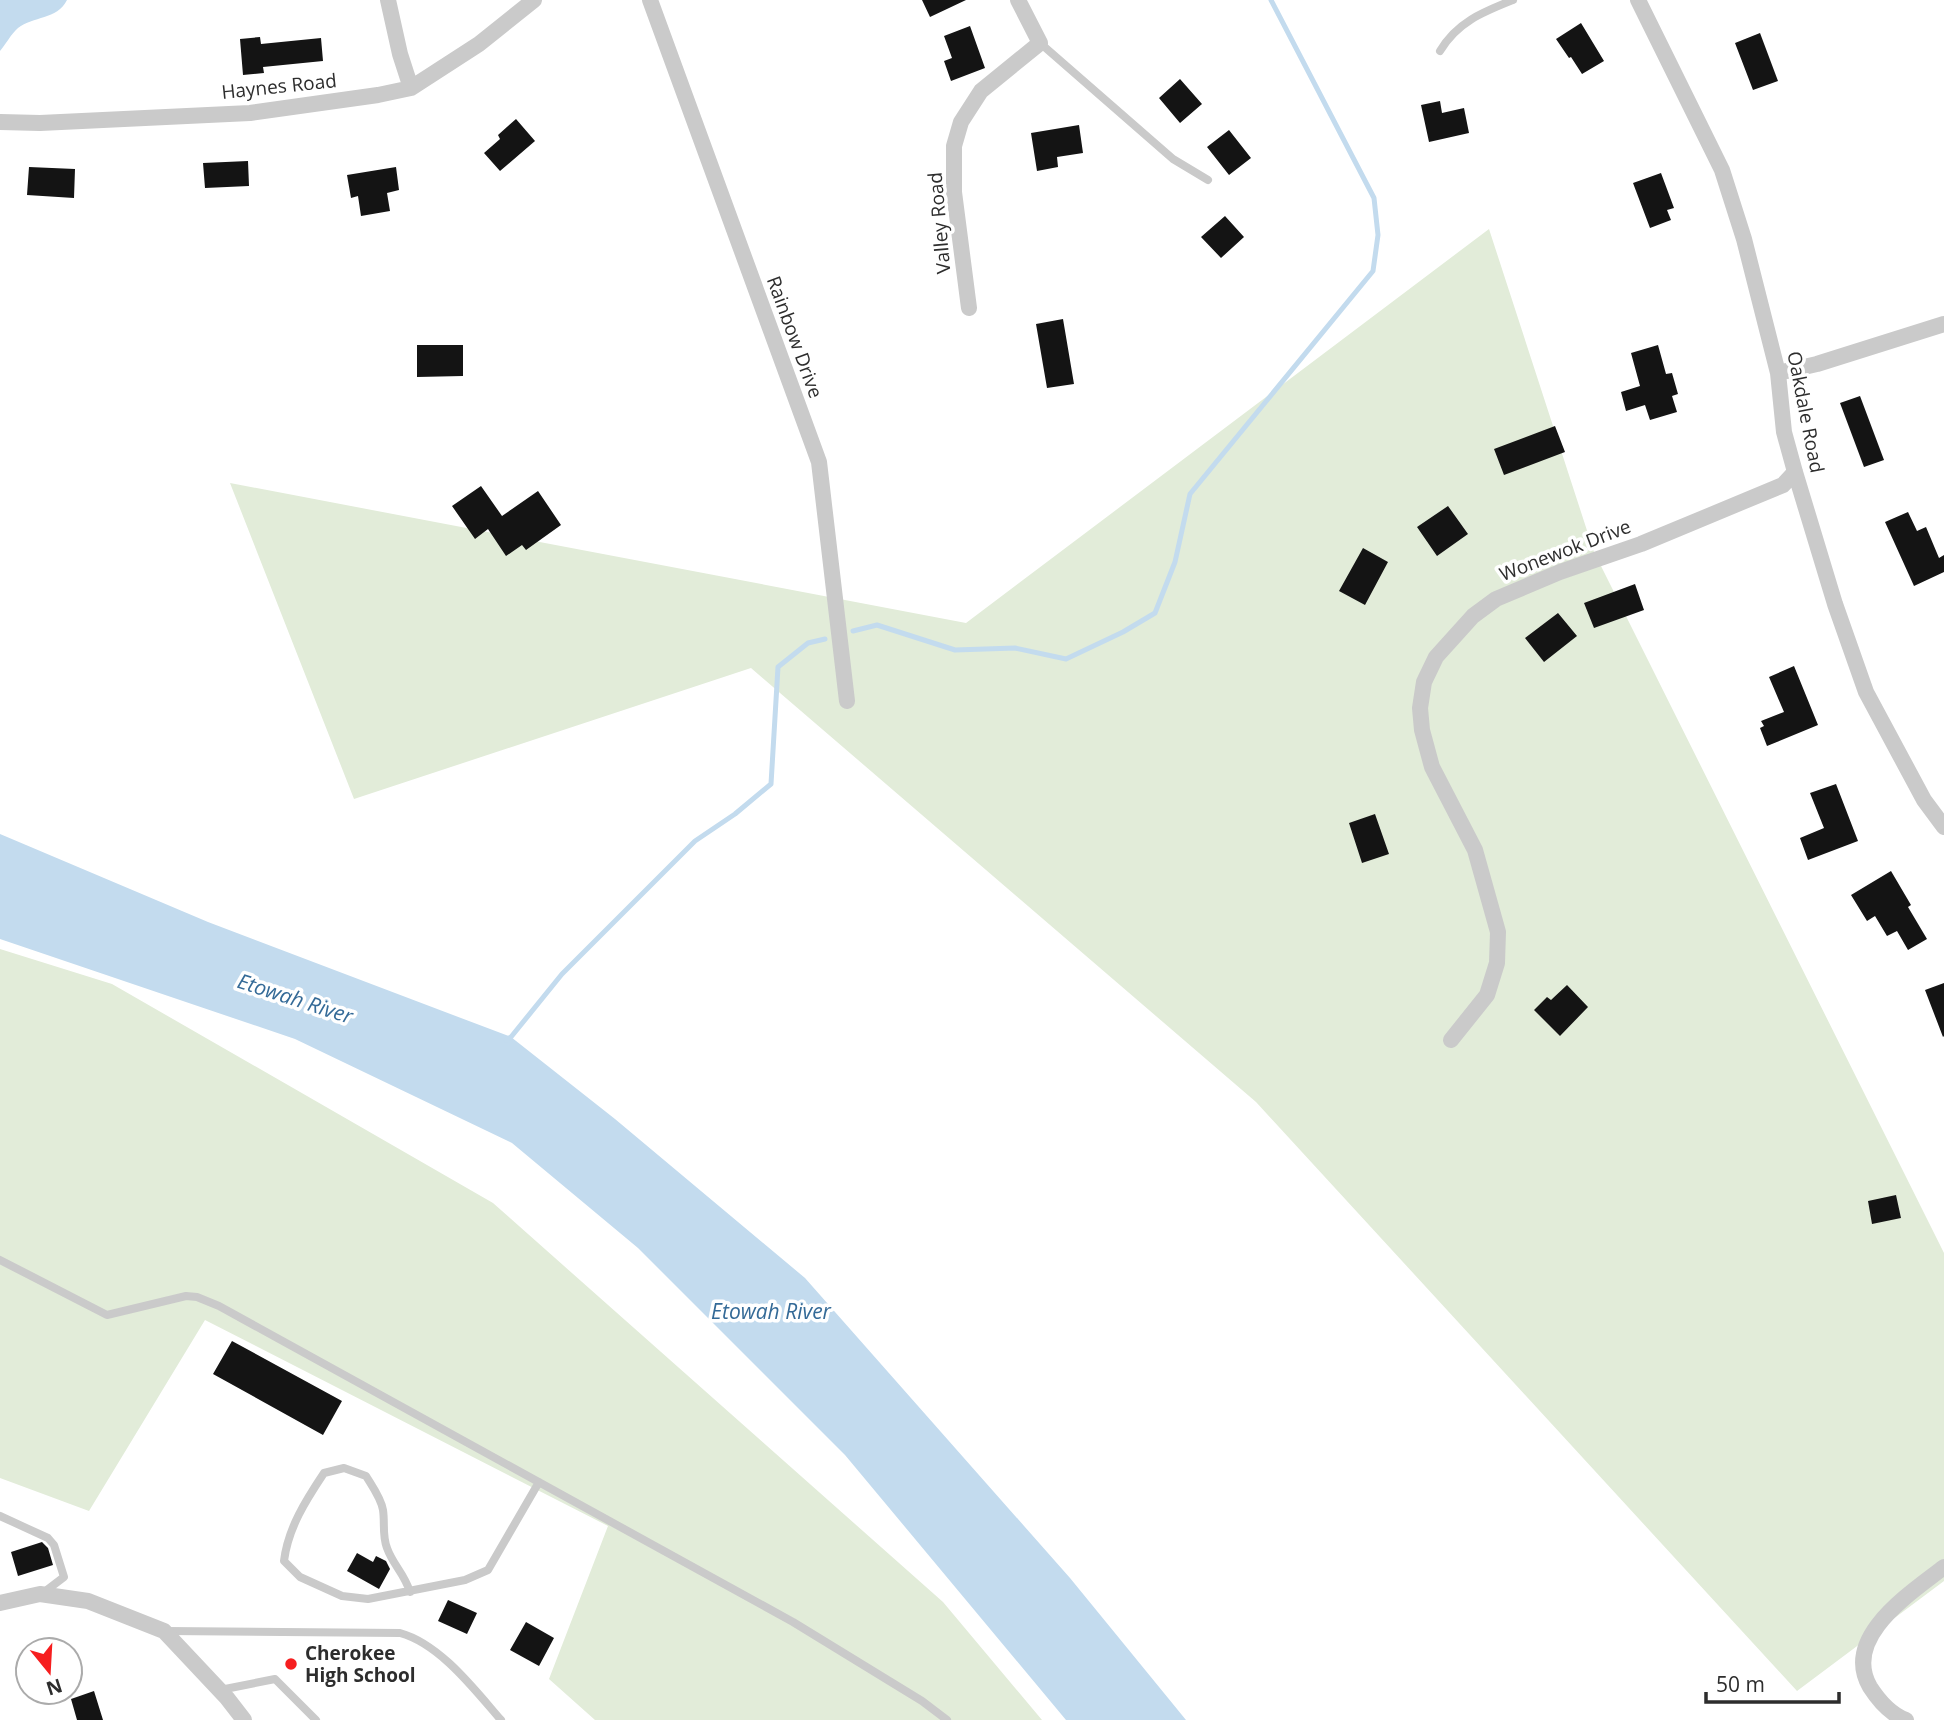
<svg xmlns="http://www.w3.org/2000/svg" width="1944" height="1720" font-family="'Open Sans',sans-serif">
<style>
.green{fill:#e2ecd9}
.water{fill:#c3dbee}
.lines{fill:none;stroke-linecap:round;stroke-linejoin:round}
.stream{stroke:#c3dbee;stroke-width:5}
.building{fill:#141414}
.lane{stroke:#cacaca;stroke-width:8}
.street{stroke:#cacaca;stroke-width:16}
.poi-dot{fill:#f61e1f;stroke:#fff;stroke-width:2.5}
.labels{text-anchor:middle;stroke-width:7;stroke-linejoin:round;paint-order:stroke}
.street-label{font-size:19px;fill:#2d2d2d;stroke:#fff}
.poi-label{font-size:19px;font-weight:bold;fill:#2d2d2d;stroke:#fff;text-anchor:start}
.water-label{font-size:21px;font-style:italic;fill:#346a97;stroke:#fff}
</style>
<rect width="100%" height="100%" fill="#fff"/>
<path class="green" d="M 1489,229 L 1594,552 L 1944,1253 L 1944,1581 L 1797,1691 L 1256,1102 L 751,668 L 354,799 L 230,483 L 966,623 Z
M 0,949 L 112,984 L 493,1203 L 943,1602 L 1042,1720 L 595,1720 L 549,1679 L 608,1526 L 205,1320 L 89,1511 L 0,1478 Z"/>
<path class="water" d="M 0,0 L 67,0 C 57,20 33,16 18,28 C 11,34 6,44 0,51 Z
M 0,834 L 208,922 L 511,1037 L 615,1119 L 805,1278 L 1070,1578 L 1186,1720 L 1066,1720 L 845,1455 L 638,1248 L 512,1143 L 295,1039 L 0,939 Z"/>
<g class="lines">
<path class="stream" d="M 853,631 L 877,625 L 955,650 L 1015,648 L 1066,659 L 1123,632 L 1155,613 L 1175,562 L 1190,494 L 1373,271 L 1378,235 L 1374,198 L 1271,0
M 506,1040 L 511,1037 L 562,974 L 695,841 L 735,814 L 771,784 L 778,667 L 808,643 L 825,639"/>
</g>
<path class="building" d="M 922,0 L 966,0 L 930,17 Z
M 1581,23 L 1604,61 L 1582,74 L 1571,57 L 1569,58 L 1556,39 Z
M 970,26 L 985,68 L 951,81 L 944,61 L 952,58 L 944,36 Z
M 1760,33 L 1778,81 L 1753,90 L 1735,43 Z
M 260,37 L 261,44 L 321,38 L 323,61 L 263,67 L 264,73 L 243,75 L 240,39 Z
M 1180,79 L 1202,104 L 1180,123 L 1159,98 Z
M 1440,101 L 1442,113 L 1464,108 L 1469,133 L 1429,142 L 1421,105 Z
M 516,119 L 535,141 L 500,171 L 484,153 L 500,139 L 498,135 Z
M 1079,125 L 1083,153 L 1057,157 L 1058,167 L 1037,171 L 1031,133 Z
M 1229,130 L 1251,158 L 1229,175 L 1207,147 Z
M 248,161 L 249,186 L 205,188 L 203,163 Z
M 29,167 L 75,169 L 74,198 L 27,195 Z
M 396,167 L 399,190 L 387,193 L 390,211 L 361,216 L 358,196 L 351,198 L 347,175 Z
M 1661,173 L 1674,208 L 1667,210 L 1671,220 L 1650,228 L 1633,183 Z
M 1225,216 L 1244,237 L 1221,258 L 1201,237 Z
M 1063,319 L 1074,384 L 1047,388 L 1036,324 Z
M 417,345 L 463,345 L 463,376 L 417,377 Z
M 1658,345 L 1666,374 L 1672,373 L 1678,394 L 1672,396 L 1677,412 L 1650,420 L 1645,405 L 1626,411 L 1621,392 L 1640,386 L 1631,353 Z
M 1860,396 L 1884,460 L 1864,467 L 1840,403 Z
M 1555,426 L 1565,452 L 1504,475 L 1494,449 Z
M 481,486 L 502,516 L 538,491 L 561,525 L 526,550 L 522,545 L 506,556 L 488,529 L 475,539 L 452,506 Z
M 1448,506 L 1468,534 L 1437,556 L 1417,527 Z
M 1908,512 L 1917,531 L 1926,527 L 1939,558 L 1944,555 L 1944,572 L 1914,586 L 1885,522 Z
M 1363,548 L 1388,562 L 1365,605 L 1339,591 Z
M 1635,584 L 1644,610 L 1594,628 L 1584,603 Z
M 1558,613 L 1577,636 L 1544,662 L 1525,638 Z
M 1794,666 L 1818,725 L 1767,746 L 1760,728 L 1764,726 L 1761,721 L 1784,712 L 1769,677 Z
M 1836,784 L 1858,841 L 1808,860 L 1800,838 L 1824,828 L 1810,793 Z
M 1375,814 L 1389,854 L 1362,863 L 1349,823 Z
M 1891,871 L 1911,905 L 1908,907 L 1927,939 L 1908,950 L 1897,931 L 1887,936 L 1875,916 L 1867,921 L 1851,895 Z
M 1944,983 L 1944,1036 L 1943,1037 L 1925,990 Z
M 1567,985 L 1588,1007 L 1560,1036 L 1534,1010 L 1547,997 L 1551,1000 Z
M 1896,1195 L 1901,1218 L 1872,1224 L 1868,1201 Z
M 232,1341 L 342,1401 L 323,1435 L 213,1374 Z
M 42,1542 L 48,1548 L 53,1565 L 18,1576 L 11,1552 Z
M 357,1553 L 373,1562 L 376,1556 L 386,1561 L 390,1569 L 379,1589 L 347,1571 Z
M 448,1600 L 477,1613 L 467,1634 L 438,1621 Z
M 526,1622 L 554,1638 L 539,1666 L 510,1650 Z
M 94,1691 L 103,1720 L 77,1720 L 71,1699 Z"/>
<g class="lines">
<path class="lane" d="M 1040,43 L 1173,159 L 1208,180
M 1440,51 C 1457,22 1483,12 1513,0
M 0,1260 L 107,1315 L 186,1296 L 197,1297 L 219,1306 L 793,1622 L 922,1701 L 947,1720
M 0,1516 L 48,1538 L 54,1545 L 64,1577 L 43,1593
M 410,1592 C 404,1573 393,1565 387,1548 C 382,1535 385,1523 383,1510 C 381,1498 372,1486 366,1476 L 344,1468 L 324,1473 C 306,1500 288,1528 284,1561 L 300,1577 L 342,1596 L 368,1599 L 465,1580 L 488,1570 L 539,1482
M 167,1631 L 400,1633 C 440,1644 474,1689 501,1720
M 220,1690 L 275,1679 L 316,1720"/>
<path class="street" d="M 388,0 L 400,54 L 411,88
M 650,0 L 819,462 L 847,701
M 1638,0 L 1722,170 L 1744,239 L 1778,373 L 1784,432 L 1795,472 L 1835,604 L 1866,692 L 1924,800 L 1944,827
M 0,122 L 40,123 L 250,113 L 378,95 L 411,88 L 479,44 L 534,0
M 969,308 L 954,192 L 954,146 L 961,122 L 981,91 L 1040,43 L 1018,0
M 1778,373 L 1817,364 L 1944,324
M 1451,1040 L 1487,995 L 1497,963 L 1498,932 L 1475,850 L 1432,767 L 1422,730 L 1420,708 L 1424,682 L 1436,657 L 1473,616 L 1496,599 L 1560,572 L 1641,544 L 1783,485 L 1795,472
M 0,1603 L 40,1594 L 88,1601 L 164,1631 L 227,1698 L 244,1720
M 1906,1720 C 1890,1714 1879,1701 1870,1687 C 1841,1637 1911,1593 1944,1567"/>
</g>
<circle class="poi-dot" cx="291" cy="1664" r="7"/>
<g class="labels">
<g class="street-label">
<text transform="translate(279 86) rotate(-6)" y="7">Haynes Road</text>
<text transform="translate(939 223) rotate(-95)" y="7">Valley Road</text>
<text transform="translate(795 337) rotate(70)" y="7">Rainbow Drive</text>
<text transform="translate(1806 412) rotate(79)" y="7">Oakdale Road</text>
<text transform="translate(1565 550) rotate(-21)" y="7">Wonewok Drive</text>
</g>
<g class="poi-label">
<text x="305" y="1660">Cherokee<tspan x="305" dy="22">High School</tspan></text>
</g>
<g class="water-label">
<text transform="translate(295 999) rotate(18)" y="7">Etowah River</text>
<text x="771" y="1319">Etowah River</text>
</g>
</g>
<g transform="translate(49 1671) rotate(162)"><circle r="33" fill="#ffffff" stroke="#ababab" stroke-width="2"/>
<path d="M0-5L12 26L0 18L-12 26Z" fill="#f61e1f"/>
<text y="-10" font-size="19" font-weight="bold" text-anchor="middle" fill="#2d2d2d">N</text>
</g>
<path d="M1706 1692v10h133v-10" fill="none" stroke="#2d2d2d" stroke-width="3.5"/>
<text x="1716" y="1692" font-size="21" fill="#2d2d2d" stroke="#ffffff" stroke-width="5" paint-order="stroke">50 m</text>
</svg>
